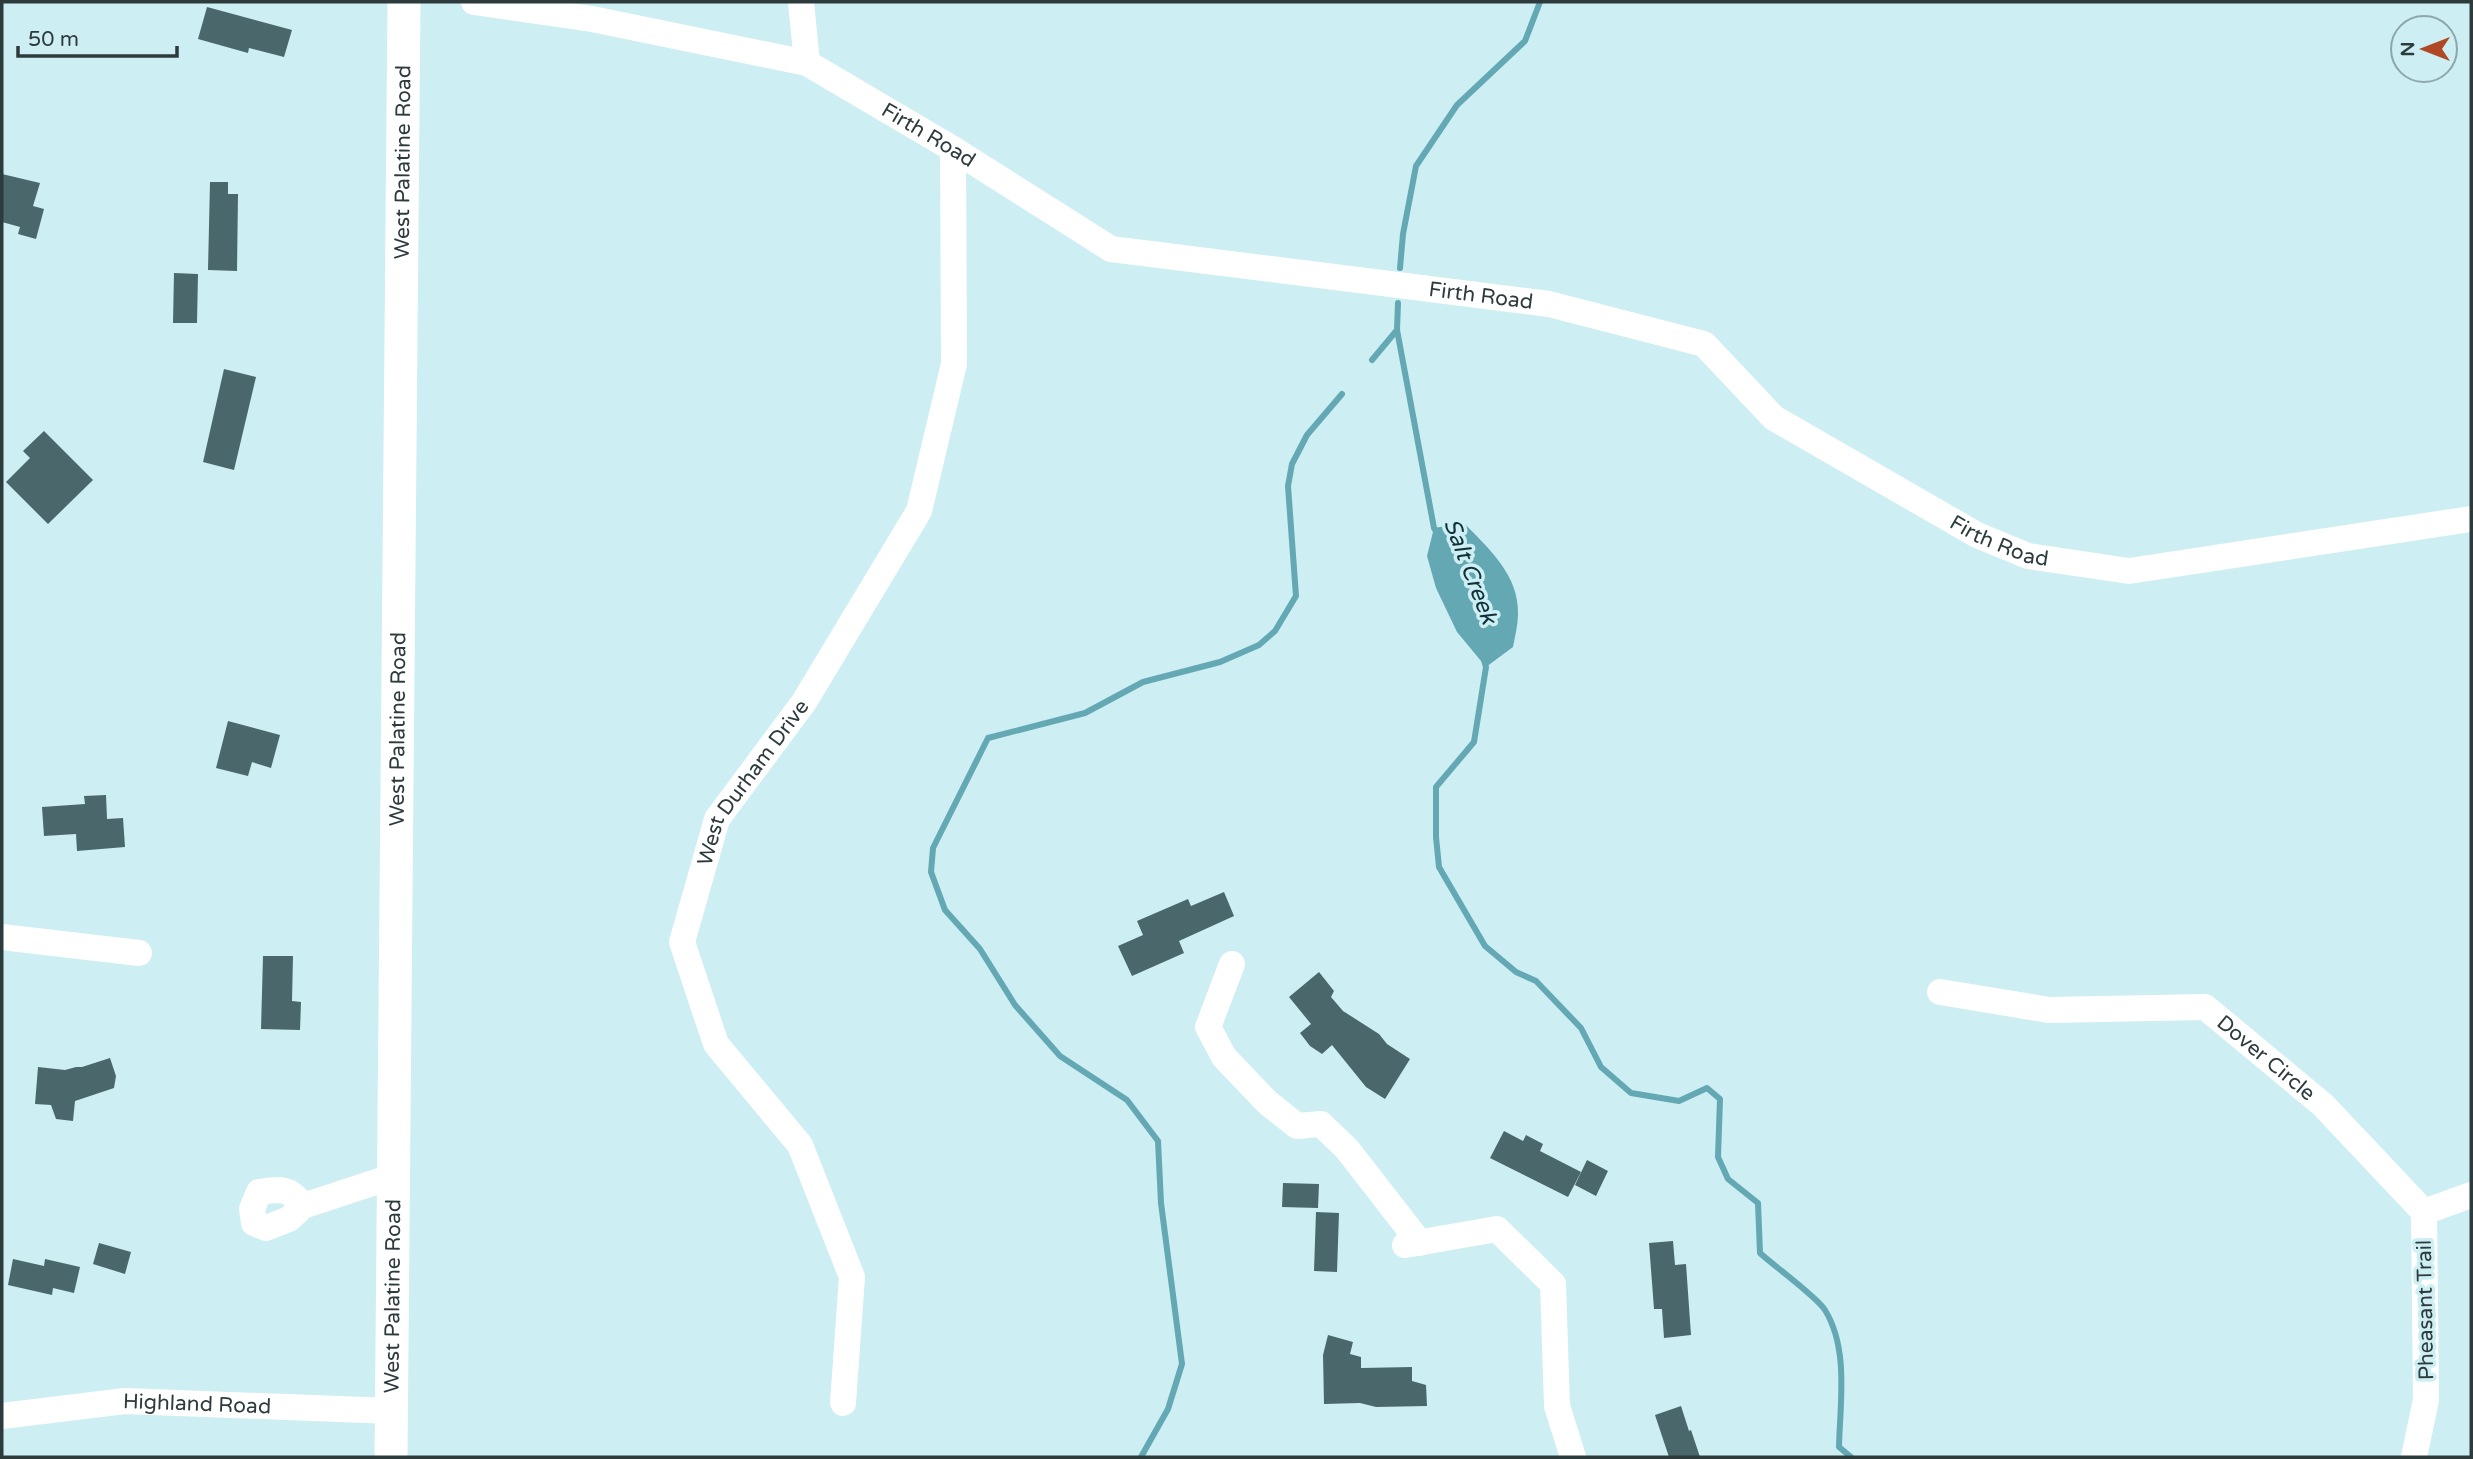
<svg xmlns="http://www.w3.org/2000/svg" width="2473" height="1459" font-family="'Varela Round',sans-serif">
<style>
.water{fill:#63a8b3}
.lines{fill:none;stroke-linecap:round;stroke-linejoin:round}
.stream{stroke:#63a8b3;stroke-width:6}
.building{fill:#4a676c}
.minor{stroke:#fff;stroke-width:26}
.major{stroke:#fff;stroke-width:33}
.labels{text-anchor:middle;stroke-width:7;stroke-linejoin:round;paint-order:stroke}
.street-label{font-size:21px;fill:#2e3b3d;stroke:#cdeef3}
.water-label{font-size:23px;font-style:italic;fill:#0f3238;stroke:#cdeef3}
</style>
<rect width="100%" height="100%" fill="#cdeef3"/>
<path class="water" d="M 1464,523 C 1489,549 1519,575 1518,614 C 1518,625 1515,636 1513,647 L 1486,667 L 1457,632 L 1436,588 L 1427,556 L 1434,528 Z"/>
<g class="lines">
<path class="stream" d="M 1400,268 L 1403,234 L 1416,166 L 1457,105 L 1525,41 L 1540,2
M 1398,303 L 1397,330 L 1434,528 L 1438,535
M 1372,360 L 1397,330
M 1484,660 L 1486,667 L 1474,742 L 1436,787 L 1436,837 L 1439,867 L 1485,946 L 1516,972 L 1536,981 L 1581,1028 L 1601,1067 L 1631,1093 L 1679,1101 L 1707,1088 L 1720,1099 L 1718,1157 L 1728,1179 L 1758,1203 L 1760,1253 C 1774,1266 1816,1296 1825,1310 C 1849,1349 1840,1403 1839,1447 L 1851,1457
M 1141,1457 L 1168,1409 L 1182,1364 L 1161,1203 L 1158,1141 L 1127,1100 L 1060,1056 L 1015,1005 L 980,949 L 945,910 L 931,872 L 933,848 L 988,738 L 1085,713 L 1143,682 L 1220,662 L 1259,645 L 1275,631 L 1296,596 L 1288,486 L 1292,464 L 1307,435 L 1342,394"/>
</g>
<path class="building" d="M 207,7 L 292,30 L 284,57 L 249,48 L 248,53 L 198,39 Z
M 2,174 L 40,183 L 33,206 L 44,209 L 36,239 L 18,234 L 20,227 L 2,222 Z
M 210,182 L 228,182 L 228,194 L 238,194 L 237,271 L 208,270 Z
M 174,273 L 198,274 L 197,323 L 173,323 Z
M 224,369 L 256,377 L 234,470 L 203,462 Z
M 44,431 L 93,480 L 48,524 L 6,482 L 30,458 L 23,451 Z
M 228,721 L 280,735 L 271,768 L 252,762 L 248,776 L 216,768 Z
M 106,795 L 107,819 L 123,818 L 125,847 L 77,851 L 76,834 L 44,836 L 42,807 L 85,804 L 84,796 Z
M 1224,892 L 1234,916 L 1179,941 L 1184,953 L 1132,976 L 1118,946 L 1143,935 L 1137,921 L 1188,899 L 1191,906 Z
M 263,956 L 293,956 L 292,1001 L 301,1002 L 300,1030 L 261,1029 Z
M 1319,972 L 1334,991 L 1331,997 L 1343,1011 L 1379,1034 L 1387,1044 L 1410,1059 L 1385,1099 L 1366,1087 L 1332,1045 L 1322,1054 L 1310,1046 L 1300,1033 L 1311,1024 L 1289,997 Z
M 110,1058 L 116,1076 L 114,1088 L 75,1101 L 73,1121 L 56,1119 L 51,1105 L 35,1104 L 38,1067 L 65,1070 L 76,1067 L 82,1067 Z
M 1504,1131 L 1523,1141 L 1526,1135 L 1543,1144 L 1540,1151 L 1581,1172 L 1568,1197 L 1490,1158 Z
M 1587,1160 L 1608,1171 L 1596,1196 L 1575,1185 Z
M 1283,1183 L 1319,1184 L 1318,1208 L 1282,1207 Z
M 1316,1212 L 1339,1213 L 1337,1272 L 1314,1271 Z
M 1673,1241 L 1675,1265 L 1686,1264 L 1691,1335 L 1664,1338 L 1662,1309 L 1654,1309 L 1649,1243 Z
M 99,1243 L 131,1252 L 125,1274 L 93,1264 Z
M 13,1259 L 44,1266 L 45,1259 L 80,1267 L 74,1293 L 53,1288 L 52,1295 L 8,1285 Z
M 1328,1335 L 1353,1342 L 1350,1354 L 1361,1357 L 1361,1368 L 1412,1367 L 1412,1381 L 1426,1385 L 1427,1406 L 1376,1407 L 1360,1403 L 1324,1404 L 1323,1355 Z
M 1681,1406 L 1689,1431 L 1691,1430 L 1700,1457 L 1669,1457 L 1655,1415 Z"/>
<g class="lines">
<g class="minor">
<path id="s1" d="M 474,2 L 592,19 L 807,63 L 953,149 L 1111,249 L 1549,304 L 1704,344 L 1774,418 L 1977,535 L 2028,556 L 2129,571 L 2471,519"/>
<path d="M 801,2 L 807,63"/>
<path d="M 2,937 L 139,953"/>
<path d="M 1232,964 L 1208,1027 L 1224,1057 L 1267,1102 L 1297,1126 L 1321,1124 L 1347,1149 L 1420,1243"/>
<path id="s2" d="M 1940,992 L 2049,1010 L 2205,1007 L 2323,1105 L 2424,1212"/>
<path d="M 303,1206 C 290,1187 280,1189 259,1192 L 252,1209 L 254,1223 L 266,1228 L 289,1219 L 303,1206 L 394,1176"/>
<path d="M 1405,1245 L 1497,1229 L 1553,1284 L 1557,1406 L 1573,1457"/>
<path id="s3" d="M 843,1403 L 852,1277 L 800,1145 L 716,1044 L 682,942 L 717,819 L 804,702 L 919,511 L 954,364 L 953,149"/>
<path id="s4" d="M 2,1416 L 125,1401 L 392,1411"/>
<path d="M 2414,1457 L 2426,1400 L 2424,1212 L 2471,1195"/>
</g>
<path class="major" id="s5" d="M 391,1457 L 404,2"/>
</g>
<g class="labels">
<g class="street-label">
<text dy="7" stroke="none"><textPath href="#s1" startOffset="480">Firth Road</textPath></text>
<text dy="7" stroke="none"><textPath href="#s5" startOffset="1295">West Palatine Road</textPath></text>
<text dy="7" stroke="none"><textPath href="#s1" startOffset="1068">Firth Road</textPath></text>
<text dy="7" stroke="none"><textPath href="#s1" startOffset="1656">Firth Road</textPath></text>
<text dy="7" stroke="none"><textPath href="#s5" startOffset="728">West Palatine Road</textPath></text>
<text dy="7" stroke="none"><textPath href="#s3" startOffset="684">West Durham Drive</textPath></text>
<text dy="7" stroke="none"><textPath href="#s2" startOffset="346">Dover Circle</textPath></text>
<text dy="7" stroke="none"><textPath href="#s5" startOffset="161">West Palatine Road</textPath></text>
<text transform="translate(2425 1310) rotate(-91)" y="7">Pheasant Trail</text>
<text dy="7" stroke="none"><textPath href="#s4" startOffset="196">Highland Road</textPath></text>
</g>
<g class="water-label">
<text transform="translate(1471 571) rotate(69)" y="8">Salt Creek</text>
</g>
</g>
<rect width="2473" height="1459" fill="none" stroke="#2e3b3d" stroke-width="7"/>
<g transform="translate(2424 49) rotate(270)"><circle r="33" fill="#cdeef3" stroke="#8da6aa" stroke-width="2"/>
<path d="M0-5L12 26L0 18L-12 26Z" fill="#af4823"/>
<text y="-10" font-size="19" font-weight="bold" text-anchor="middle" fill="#2e3b3d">N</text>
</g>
<path d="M18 46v10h159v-10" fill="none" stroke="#2e3b3d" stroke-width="3.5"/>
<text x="28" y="46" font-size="21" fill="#2e3b3d" stroke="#cdeef3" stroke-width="5" paint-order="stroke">50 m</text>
</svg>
